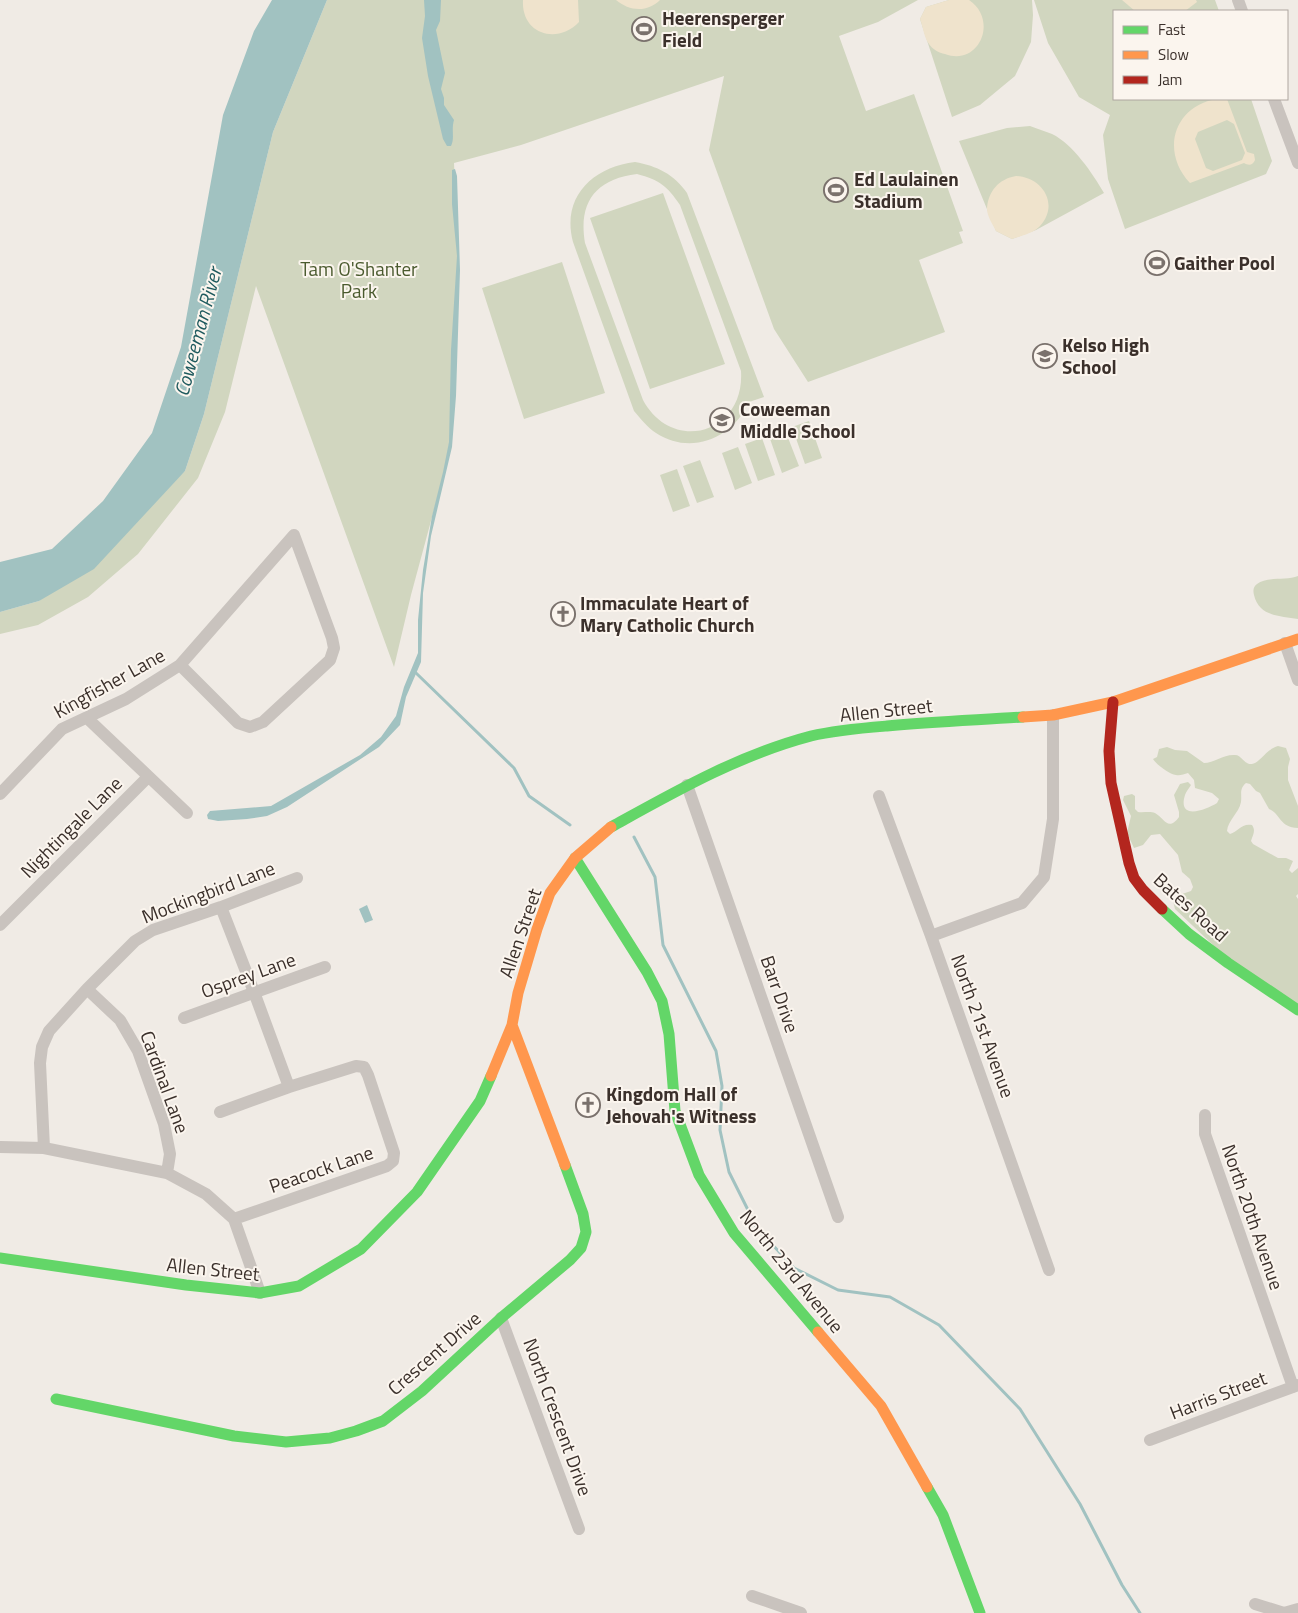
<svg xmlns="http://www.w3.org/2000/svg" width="1298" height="1613" font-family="'Titillium Web',sans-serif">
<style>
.green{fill:#d1d6bf;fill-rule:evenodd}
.sand{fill:#efe3cc;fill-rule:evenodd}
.water{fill:#a1c2c1}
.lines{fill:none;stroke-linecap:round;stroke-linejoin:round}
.stream{stroke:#a1c2c1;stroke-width:3}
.street{stroke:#c9c3be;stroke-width:12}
.fast{stroke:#63d668;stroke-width:11}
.slow{stroke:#ff974d;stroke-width:11}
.jam{stroke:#b3261e;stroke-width:11}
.labels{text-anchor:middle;stroke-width:4;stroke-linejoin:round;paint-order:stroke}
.poi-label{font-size:19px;font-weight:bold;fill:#3b302b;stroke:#fbf5ee;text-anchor:start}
.park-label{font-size:19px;fill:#4a5a2e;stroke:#fbf5ee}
.street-label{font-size:19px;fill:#3b302b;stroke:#fbf5ee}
.water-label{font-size:20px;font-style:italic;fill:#1f5a5e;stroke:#fbf5ee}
</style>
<rect width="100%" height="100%" fill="#f0ebe5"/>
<path class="green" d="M 327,0 L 918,0 L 878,22 L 839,36 L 866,111 L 914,94 L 963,231 L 959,232 L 963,243 L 919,260 L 945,332 L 808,382 L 774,329 L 709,150 L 724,76 L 521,145 L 454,163 L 458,249 L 451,432 L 445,469 L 411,595 L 394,667 L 256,286 L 225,412 L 198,478 L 138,554 L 88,597 L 38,625 L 0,634 L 0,612 L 39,601 L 185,471 L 204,414 L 273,132 Z
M 949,0 L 1032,0 L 1033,15 L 1031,42 L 1015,76 L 980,105 L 952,117 L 920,19 L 926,7 Z
M 1034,0 L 1215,0 L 1219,11 L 1114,11 L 1114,99 L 1251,99 L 1272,161 L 1266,174 L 1125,229 L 1108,179 L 1103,135 L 1110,115 L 1079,97 L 1048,43 Z
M 1030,126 C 1037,129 1045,131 1052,134 C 1073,144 1093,174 1104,193 L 1036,230 L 1012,239 L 996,231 L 959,141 L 1007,128 Z
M 635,162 C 657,166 674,174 687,193 L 764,397 L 749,402 C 733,438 691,456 656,433 C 647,427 641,419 634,411 L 573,242 C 561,197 593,167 635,162 ZM 637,174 C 660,180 667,186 680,205 L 741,371 C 745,434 672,454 643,400 L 585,243 C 578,202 596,179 637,174 Z
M 663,193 L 725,364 L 650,389 L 590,218 Z
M 562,262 L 605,393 L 524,419 L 482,288 Z
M 809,421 L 822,458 L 805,464 L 792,427 Z
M 785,430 L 799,466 L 782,473 L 769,436 Z
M 762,438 L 775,475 L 758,481 L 745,444 Z
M 738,447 L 752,483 L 735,490 L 722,453 Z
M 700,460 L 714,497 L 697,503 L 683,466 Z
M 677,469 L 690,506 L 673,512 L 660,475 Z
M 1298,576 L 1298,619 C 1281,616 1259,617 1254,595 C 1253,591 1253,587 1257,584 C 1267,576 1286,581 1298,576 Z
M 1278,746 L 1286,748 L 1290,759 L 1288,767 L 1288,780 L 1298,806 L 1298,828 C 1279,827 1281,814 1269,809 L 1260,793 L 1256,791 L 1250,784 L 1246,783 C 1239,789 1242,794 1241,802 C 1239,813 1228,820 1227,831 L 1230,834 C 1238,832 1241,823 1252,825 C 1256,831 1253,834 1251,841 L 1253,844 L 1278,858 L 1286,858 L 1293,861 L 1289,870 L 1292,873 L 1298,868 L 1298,894 L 1296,896 L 1298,899 L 1298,1006 L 1248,978 L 1175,909 L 1173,901 L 1179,895 L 1191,891 L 1193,887 L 1190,879 L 1182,872 L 1178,855 L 1160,834 L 1151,835 L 1143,845 L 1134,848 L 1127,833 L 1131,816 L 1123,800 L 1124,796 L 1132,794 L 1135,796 L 1135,809 L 1138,812 C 1143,813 1150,811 1155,813 C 1164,818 1168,832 1179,817 L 1179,812 L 1174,795 L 1180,784 L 1188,782 L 1191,785 C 1189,788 1186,792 1185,795 C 1177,821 1206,810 1217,803 L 1219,799 L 1212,793 L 1195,788 L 1194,780 L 1188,773 C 1184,774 1180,776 1176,775 C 1169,774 1157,765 1153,759 L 1157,757 L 1159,749 L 1167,747 L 1175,750 L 1187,751 L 1204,763 C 1214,763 1224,754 1235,755 C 1242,755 1244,765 1252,764 C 1261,762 1265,750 1278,746 Z"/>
<path class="sand" d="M 523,0 L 578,0 L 579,22 C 557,45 521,34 523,0 Z
M 616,0 L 660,0 C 647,13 629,11 616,0 Z
M 949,0 L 969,0 C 999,20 979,67 945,54 C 939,53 932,49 929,44 C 924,38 923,26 920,19 L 926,7 Z
M 1122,0 L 1196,0 L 1197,2 L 1185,11 L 1135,11 Z
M 1217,99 L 1227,99 L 1247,152 L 1254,154 L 1255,160 C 1253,165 1249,166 1244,163 L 1190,183 C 1160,151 1174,106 1217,99 ZM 1227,120 L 1234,124 L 1245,153 L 1242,160 L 1213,171 L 1206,168 L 1195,139 L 1198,132 Z
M 1016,176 C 1042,177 1060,204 1040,226 C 1034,233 1021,236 1012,239 L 996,231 C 993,225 987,216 987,209 C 988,191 999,179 1016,176 Z"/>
<path class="water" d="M 272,0 L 327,0 L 273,132 L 204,414 L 185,471 L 94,569 L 39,601 L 0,612 L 0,562 L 52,549 L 103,501 L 152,433 L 181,347 L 223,115 L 254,31 Z
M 424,0 L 441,0 L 440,21 L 436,30 L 445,73 L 441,89 L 444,98 L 444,105 L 454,120 C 451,130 455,138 451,146 L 447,146 L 443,139 L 428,76 L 422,38 L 425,16 Z
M 455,169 L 457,176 L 460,270 L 456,396 L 452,447 L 431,536 L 423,593 L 421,662 L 406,697 L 400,725 L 379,747 L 287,807 L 267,816 L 247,819 L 218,821 L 208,819 L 207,815 L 210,811 L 271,806 L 360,755 L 381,737 L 396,716 L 404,687 L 418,653 L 418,620 L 423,570 L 432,516 L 443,472 L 449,442 L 451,350 L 457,256 L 452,204 L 452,170 Z
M 367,905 L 373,920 L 365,923 L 359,909 Z"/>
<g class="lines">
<path class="stream" d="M 416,673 L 514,768 L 529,796 L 570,825
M 634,837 L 655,877 L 663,945 L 716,1051 L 722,1086 L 720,1130 L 729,1172 L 757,1228 L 794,1268 L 838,1290 L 890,1297 L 939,1325 L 1020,1409 L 1080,1504 L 1122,1585 L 1140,1613"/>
<path class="street" d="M 1238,0 L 1242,11
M 1274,99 L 1298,163
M 1285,643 L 1298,680
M 87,718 L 187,813
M 687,785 L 838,1217
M 0,794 L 62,729 L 126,699 L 180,665 L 294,535 L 332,638 L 334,648 L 330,660 L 263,722 L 250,727 L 238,723 L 180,665
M 879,796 L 931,936 L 1049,1270
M 221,907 L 254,992 L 289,1087
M 0,925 L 148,777
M 931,936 L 1022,903 L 1044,877 L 1053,819 L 1053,715
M 87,989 L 120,1020 L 138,1051 L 164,1124 L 170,1154 L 167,1173
M 184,1018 L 325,967
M 220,1112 L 289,1087 L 356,1066 L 364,1067 L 368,1075 L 394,1153 L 393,1161 L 387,1166 L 234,1219
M 1205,1115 L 1205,1134 L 1293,1387
M 0,1147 L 44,1148 L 167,1173 L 206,1194 L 234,1219 L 260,1293
M 44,1148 L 40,1063 L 42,1047 L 49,1031 L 87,989 L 135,941 L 153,930 L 221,907 L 297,878
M 501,1318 L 579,1529
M 1150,1440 L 1298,1385
M 752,1596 L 801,1613
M 1255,1604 L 1284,1613 L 1298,1609"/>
<path class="fast" d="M 611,827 C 676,791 739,755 811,736 C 836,730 862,728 887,726 C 932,722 978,720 1023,717
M 575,858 L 647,972 L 662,1001 L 669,1034 L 675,1111 L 699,1175 L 734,1233 L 818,1332
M 1162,909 L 1189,934 L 1228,963 L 1298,1010
M 0,1258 L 186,1285 L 260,1293 L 299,1286 L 361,1249 L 417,1192 L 480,1101 L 491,1076
M 56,1399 L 234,1436 L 286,1442 L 330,1438 L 356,1431 L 383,1421 L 422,1391 L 501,1318 L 570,1260 L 581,1248 L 586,1232 L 583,1214 L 565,1165
M 927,1487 L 943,1515 L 980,1613"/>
<path class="slow" d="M 1023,717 L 1053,715 L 1113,702 L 1298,639
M 512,1025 L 565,1165
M 491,1076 L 512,1025 L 518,993 L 537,929 L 550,893 L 575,858 L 611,827
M 818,1332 L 881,1406 L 927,1487"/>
<path class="jam" d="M 1113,702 L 1109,751 L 1111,783 L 1129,863 L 1134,878 L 1143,890 L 1162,909"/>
</g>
<defs>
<symbol id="stadium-ring" viewBox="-11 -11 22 22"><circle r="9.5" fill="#fbf5ee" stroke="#7a716c" stroke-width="1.5"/><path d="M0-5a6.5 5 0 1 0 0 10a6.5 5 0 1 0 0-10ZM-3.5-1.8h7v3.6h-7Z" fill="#7a716c"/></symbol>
<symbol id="school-ring" viewBox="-11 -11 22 22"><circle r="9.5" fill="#fbf5ee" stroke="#7a716c" stroke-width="1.5"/><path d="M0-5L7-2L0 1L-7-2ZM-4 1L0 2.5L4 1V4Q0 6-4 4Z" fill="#7a716c"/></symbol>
<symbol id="church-ring" viewBox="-11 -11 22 22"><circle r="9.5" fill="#fbf5ee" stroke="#7a716c" stroke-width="1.5"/><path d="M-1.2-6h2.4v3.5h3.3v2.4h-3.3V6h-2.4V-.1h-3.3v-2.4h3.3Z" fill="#7a716c"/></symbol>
</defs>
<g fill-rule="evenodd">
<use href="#stadium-ring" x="630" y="15" width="28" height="28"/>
<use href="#stadium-ring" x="822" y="176" width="28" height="28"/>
<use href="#stadium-ring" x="1143" y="249" width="28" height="28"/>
<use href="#school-ring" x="1031" y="342" width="28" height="28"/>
<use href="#school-ring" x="708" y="406" width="28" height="28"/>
<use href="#church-ring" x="549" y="600" width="28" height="28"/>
<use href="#church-ring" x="574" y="1091" width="28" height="28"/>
</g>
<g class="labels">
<g class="poi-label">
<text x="662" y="25">Heerensperger<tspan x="662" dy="22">Field</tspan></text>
<text x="854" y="186">Ed Laulainen<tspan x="854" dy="22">Stadium</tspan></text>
<text x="1174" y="270">Gaither Pool</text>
<text x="1062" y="352">Kelso High<tspan x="1062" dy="22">School</tspan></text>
<text x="740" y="416">Coweeman<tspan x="740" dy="22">Middle School</tspan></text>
<text x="580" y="610">Immaculate Heart of<tspan x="580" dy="22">Mary Catholic Church</tspan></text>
<text x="606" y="1101">Kingdom Hall of<tspan x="606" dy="22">Jehovah's Witness</tspan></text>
</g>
<g class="park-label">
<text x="359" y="276">Tam O'Shanter<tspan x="359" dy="22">Park</tspan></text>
</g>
<g class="street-label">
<text transform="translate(109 683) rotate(-29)" y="7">Kingfisher Lane</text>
<text transform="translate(886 710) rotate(-6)" y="7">Allen Street</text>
<text transform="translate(71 827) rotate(-45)" y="7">Nightingale Lane</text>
<text transform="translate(208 892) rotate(-21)" y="7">Mockingbird Lane</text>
<text transform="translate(1191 907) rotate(42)" y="7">Bates Road</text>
<text transform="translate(520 933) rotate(-71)" y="7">Allen Street</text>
<text transform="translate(248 975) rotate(-20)" y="7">Osprey Lane</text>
<text transform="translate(780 994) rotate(71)" y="7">Barr Drive</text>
<text transform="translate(983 1026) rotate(70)" y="7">North 21st Avenue</text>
<text transform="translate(165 1082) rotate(70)" y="7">Cardinal Lane</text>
<text transform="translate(321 1169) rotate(-19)" y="7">Peacock Lane</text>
<text transform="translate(1253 1217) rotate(71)" y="7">North 20th Avenue</text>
<text transform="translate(213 1269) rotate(6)" y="7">Allen Street</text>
<text transform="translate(792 1271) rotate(51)" y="7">North 23rd Avenue</text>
<text transform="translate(434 1353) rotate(-41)" y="7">Crescent Drive</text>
<text transform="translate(1218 1395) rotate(-21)" y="7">Harris Street</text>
<text transform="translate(558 1417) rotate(70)" y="7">North Crescent Drive</text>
</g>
<g class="water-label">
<text transform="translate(198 332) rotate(-75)" y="7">Coweeman River</text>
</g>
</g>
<rect x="1113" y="10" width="175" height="90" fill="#fbf5ee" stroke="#aea6a0"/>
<rect x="1123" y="26" width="25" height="8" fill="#63d668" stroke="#aea6a0"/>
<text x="1158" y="35" font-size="15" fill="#3b302b">Fast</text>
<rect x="1123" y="51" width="25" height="8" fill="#ff974d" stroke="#aea6a0"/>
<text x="1158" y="60" font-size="15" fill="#3b302b">Slow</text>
<rect x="1123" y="76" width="25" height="8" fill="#b3261e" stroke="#aea6a0"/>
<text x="1158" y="85" font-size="15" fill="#3b302b">Jam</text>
</svg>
